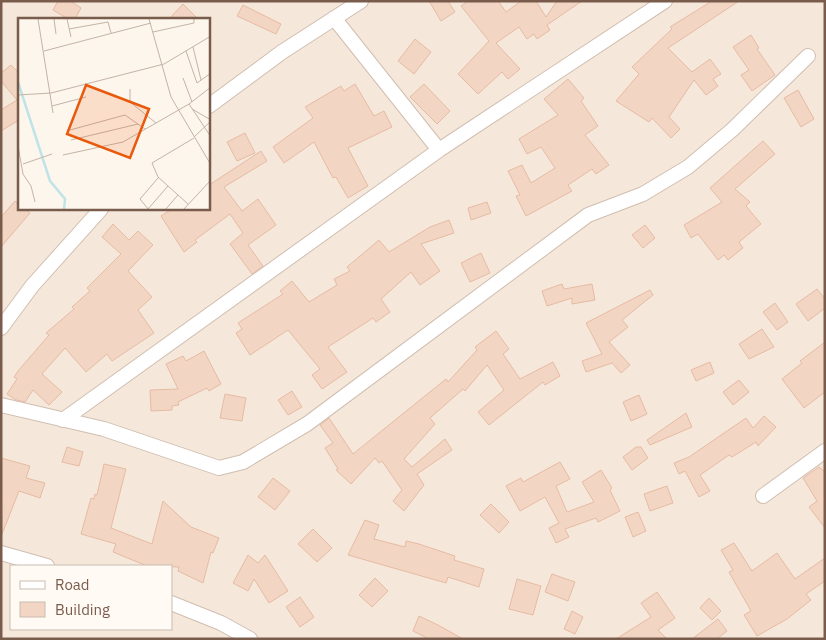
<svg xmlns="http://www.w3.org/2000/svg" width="826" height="640" font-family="'IBM Plex Sans',sans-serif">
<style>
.residential{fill:#f5e8da;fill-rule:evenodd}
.building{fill:#f3d5c3;stroke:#e6bba3}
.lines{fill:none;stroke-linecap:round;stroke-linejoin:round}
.minor-casing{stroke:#d1beb0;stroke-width:16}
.minor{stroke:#fff;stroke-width:14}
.inset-river{fill:none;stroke:#bfe3e8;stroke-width:2.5}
.inset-road{fill:none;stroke:#c5b3a7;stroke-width:1}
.view{fill:#e8590c;fill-opacity:0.15;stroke:#e8590c;stroke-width:2.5}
.inset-edge{fill:none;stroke:#7a5c4d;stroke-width:2.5}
</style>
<rect width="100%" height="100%" fill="#fdf6ec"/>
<path class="residential" d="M 1,1 L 825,1 L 825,639 L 1,639 ZM 19,19 L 209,19 L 209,209 L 19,209 ZM 11,566 L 171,566 L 171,629 L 11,629 Z"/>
<path class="building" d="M 58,1 L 71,1 L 81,8 L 75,19 L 68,19 L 53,10 Z
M 429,1 L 448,1 L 455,12 L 441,21 Z
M 468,1 L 498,1 L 506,12 L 521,1 L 536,1 L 546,17 L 557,1 L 582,1 L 547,25 L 550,30 L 537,39 L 534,34 L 527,39 L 519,27 L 496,43 L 520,69 L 508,79 L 502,72 L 478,94 L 458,74 L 489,41 L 461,6 Z
M 712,1 L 739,1 L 668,48 L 692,72 L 710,59 L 721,74 L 713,79 L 718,86 L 706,95 L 694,80 L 669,117 L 680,129 L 671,138 L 652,118 L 649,122 L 616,101 L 639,74 L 632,67 L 672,29 L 670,27 Z
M 183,4 L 198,19 L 169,19 Z
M 243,5 L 281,24 L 276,34 L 237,16 Z
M 751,35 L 759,48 L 757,49 L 775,75 L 752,91 L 741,75 L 749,70 L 733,47 Z
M 415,39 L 431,52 L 414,74 L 398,61 Z
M 11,65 L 19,73 L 19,120 L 1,131 L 1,110 L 17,100 L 1,81 L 1,73 Z
M 568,79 L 584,98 L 581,101 L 598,126 L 585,135 L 609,165 L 596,174 L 592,169 L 568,185 L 572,191 L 526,216 L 516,196 L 520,195 L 508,171 L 522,165 L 531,183 L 555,168 L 541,147 L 527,154 L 519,139 L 558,115 L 544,99 Z
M 355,84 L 374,116 L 384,111 L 392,127 L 348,148 L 368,186 L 348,198 L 336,177 L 333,178 L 314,142 L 284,163 L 273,147 L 313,118 L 305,107 L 341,86 L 344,91 Z
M 424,84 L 450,111 L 437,124 L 410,97 Z
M 798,90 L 814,119 L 801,127 L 784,98 Z
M 245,133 L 255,153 L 237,161 L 227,142 Z
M 763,141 L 775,154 L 735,189 L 750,202 L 746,206 L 761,224 L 739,242 L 743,248 L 728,260 L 724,255 L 718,260 L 698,234 L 691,238 L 684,225 L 722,202 L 710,188 Z
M 261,151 L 267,161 L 224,187 L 242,211 L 258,199 L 276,225 L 248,245 L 263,266 L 252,274 L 230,244 L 243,233 L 230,214 L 195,240 L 197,242 L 184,252 L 161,216 L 172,209 L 209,209 L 209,185 Z
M 15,201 L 19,204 L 19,209 L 25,209 L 30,213 L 1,247 L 1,217 Z
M 487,202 L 491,213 L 471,220 L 468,208 Z
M 449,220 L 454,233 L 421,244 L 440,271 L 420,285 L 411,272 L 381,299 L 390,312 L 376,322 L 373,318 L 328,347 L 347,372 L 322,389 L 312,375 L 320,369 L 288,330 L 250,355 L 236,333 L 242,329 L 238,323 L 283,294 L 280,291 L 292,281 L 309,302 L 337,285 L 334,279 L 350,271 L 347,267 L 379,240 L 389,252 L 430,227 Z
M 113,224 L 129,240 L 138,231 L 153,245 L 128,271 L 152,297 L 138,310 L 154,333 L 112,361 L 107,354 L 86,372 L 65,348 L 42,374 L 62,392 L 49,405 L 33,390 L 25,402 L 16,400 L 7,394 L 17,379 L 14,377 L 18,371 L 49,335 L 46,333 L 74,309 L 72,307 L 90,291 L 87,288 L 121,254 L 102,237 Z
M 645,225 L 655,238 L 643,248 L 632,235 Z
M 481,253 L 490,273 L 470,282 L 461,263 Z
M 562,284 L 564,289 L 592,284 L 595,300 L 572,304 L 572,298 L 547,306 L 542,291 Z
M 817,289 L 825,299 L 825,308 L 808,321 L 796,304 Z
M 650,290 L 653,295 L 622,320 L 628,327 L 609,342 L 630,365 L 621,373 L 612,363 L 586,372 L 582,361 L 602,354 L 586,323 Z
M 775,303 L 788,322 L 777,330 L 763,312 Z
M 762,329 L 774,347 L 749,359 L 739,344 Z
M 496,331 L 509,349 L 503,354 L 520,379 L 553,362 L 560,376 L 545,385 L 543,382 L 489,425 L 478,412 L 504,390 L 487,365 L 465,391 L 463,389 L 430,418 L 435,424 L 404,459 L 412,467 L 445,439 L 452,450 L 417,474 L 424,485 L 404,511 L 393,501 L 402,490 L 382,461 L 379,463 L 375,458 L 351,484 L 336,470 L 338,469 L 325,448 L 333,443 L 320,425 L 329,418 L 353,454 L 446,379 L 448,382 L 477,350 L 475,347 Z
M 825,342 L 825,392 L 804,408 L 782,379 L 802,363 L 800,361 Z
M 204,351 L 221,384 L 209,391 L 207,388 L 178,402 L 179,405 L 172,406 L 172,410 L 151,411 L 150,390 L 178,389 L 166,364 L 183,356 L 186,361 Z
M 710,362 L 714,373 L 696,381 L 691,370 Z
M 739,380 L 749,392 L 733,405 L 723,392 Z
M 292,391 L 302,407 L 288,415 L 278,400 Z
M 225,394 L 246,398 L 242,421 L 220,418 Z
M 639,395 L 647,414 L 631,421 L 623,402 Z
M 686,413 L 692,427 L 650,445 L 647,440 Z
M 764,416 L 776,427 L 758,446 L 756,442 L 732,457 L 729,455 L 700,475 L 710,491 L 699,497 L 685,471 L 679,474 L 674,463 L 689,457 L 746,418 L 753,428 Z
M 67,447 L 83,452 L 79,466 L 62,462 Z
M 636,447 L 641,447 L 648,458 L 632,470 L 623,457 Z
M 1,458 L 30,466 L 26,478 L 45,483 L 40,498 L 19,491 L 2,534 Z
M 560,462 L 570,479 L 556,486 L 567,512 L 594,502 L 582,482 L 601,470 L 612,488 L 610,490 L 620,511 L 598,522 L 596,518 L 565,529 L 569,537 L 556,543 L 549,528 L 559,523 L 545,497 L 520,511 L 506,486 L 521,478 L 523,482 Z
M 104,464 L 126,469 L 111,528 L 152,544 L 163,501 L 191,527 L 219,538 L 213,553 L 211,552 L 203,583 L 178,571 L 179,567 L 147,566 L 113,552 L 116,544 L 81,534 L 91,498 L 94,499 L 95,494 L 97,495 Z
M 819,467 L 825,472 L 825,528 L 809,507 L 817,501 L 803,478 Z
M 273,478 L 290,491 L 275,510 L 258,497 Z
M 667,486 L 673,503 L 650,511 L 644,494 Z
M 491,504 L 509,522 L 499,533 L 480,515 Z
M 638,512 L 646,531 L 633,537 L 625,517 Z
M 365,520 L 379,525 L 374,539 L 405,547 L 406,541 L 419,544 L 455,556 L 454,560 L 484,569 L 479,587 L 448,577 L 446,583 L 348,555 Z
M 313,529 L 332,548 L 317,562 L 298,544 Z
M 734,543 L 752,571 L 777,553 L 795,579 L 825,558 L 825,581 L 806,594 L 811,600 L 787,619 L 757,636 L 744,615 L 751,611 L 729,572 L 733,570 L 721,550 Z
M 248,555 L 258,563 L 265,555 L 288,591 L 269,603 L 254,579 L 248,591 L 233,583 Z
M 552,574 L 575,582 L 568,601 L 545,592 Z
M 375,578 L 388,591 L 372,607 L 359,595 Z
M 517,579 L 541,586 L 533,615 L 509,609 Z
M 657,592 L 675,618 L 658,630 L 667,639 L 616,639 L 651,617 L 641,603 Z
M 300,597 L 314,617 L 300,627 L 286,607 Z
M 709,598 L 721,611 L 712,620 L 700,608 Z
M 572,611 L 583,617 L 575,634 L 564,629 Z
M 419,616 L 438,625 L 463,639 L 429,639 L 413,631 Z
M 718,619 L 727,631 L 717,639 L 692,639 Z"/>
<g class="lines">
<defs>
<path id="minor" d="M 334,18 L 439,150
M 209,106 L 282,52 L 361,1
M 1,328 L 32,286 L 101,209
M 1,405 L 104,429 L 219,468 L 243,462 L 307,424 L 588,215 L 643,194 L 688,167 L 732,130 L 808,56
M 63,420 L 439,150 L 665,1
M 763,496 L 825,451
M 1,553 L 47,566
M 171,603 L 221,623 L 250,639"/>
</defs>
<use href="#minor" class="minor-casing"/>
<use href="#minor" class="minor"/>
</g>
<g transform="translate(18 18)">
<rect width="192" height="192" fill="#fdf6ec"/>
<path class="inset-river" d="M 0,64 L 32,163 L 47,181 L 46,192"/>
<path class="inset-road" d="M 20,1 L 35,95M 36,1 L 38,16M 49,1 L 53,19M 131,1 L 153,79 L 193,147M 51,11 L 90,4 L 93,15M 135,14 L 176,5 L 176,1M 175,29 L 183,62M 26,33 L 133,5M 168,33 L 179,65 L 193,55M 165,60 L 174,84M 112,71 L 112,84 L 138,105M 0,77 L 33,75 L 146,46 L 193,18M 171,86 L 193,119M 34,88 L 68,79M 174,91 L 193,102M 52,112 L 107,97 L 127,111M 176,119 L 193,103M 53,122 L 120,106M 0,128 L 5,156 L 13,168 L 17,184M 45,137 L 105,124 L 171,86 L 193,69M 5,146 L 34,136M 170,186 L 140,159 L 134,145 L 176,120M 130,191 L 150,168M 131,192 L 122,181 L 140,160M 147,192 L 160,177M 165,192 L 193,162"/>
<path class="view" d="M 68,67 L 131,91 L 112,140 L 49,116 Z"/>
<rect width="192" height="192" class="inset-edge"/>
</g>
<rect width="826" height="640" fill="none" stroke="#7a5c4d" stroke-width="5"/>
<rect x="10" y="565" width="162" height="65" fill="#fffaf3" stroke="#cabbb1"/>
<rect x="20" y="581" width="25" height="8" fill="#ffffff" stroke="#cabbb1"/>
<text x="55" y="590" font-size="15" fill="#7a5c4d">Road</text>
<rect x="20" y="602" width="25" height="15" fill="#f3d5c3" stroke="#cabbb1"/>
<text x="55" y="615" font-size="15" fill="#7a5c4d">Building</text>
</svg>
